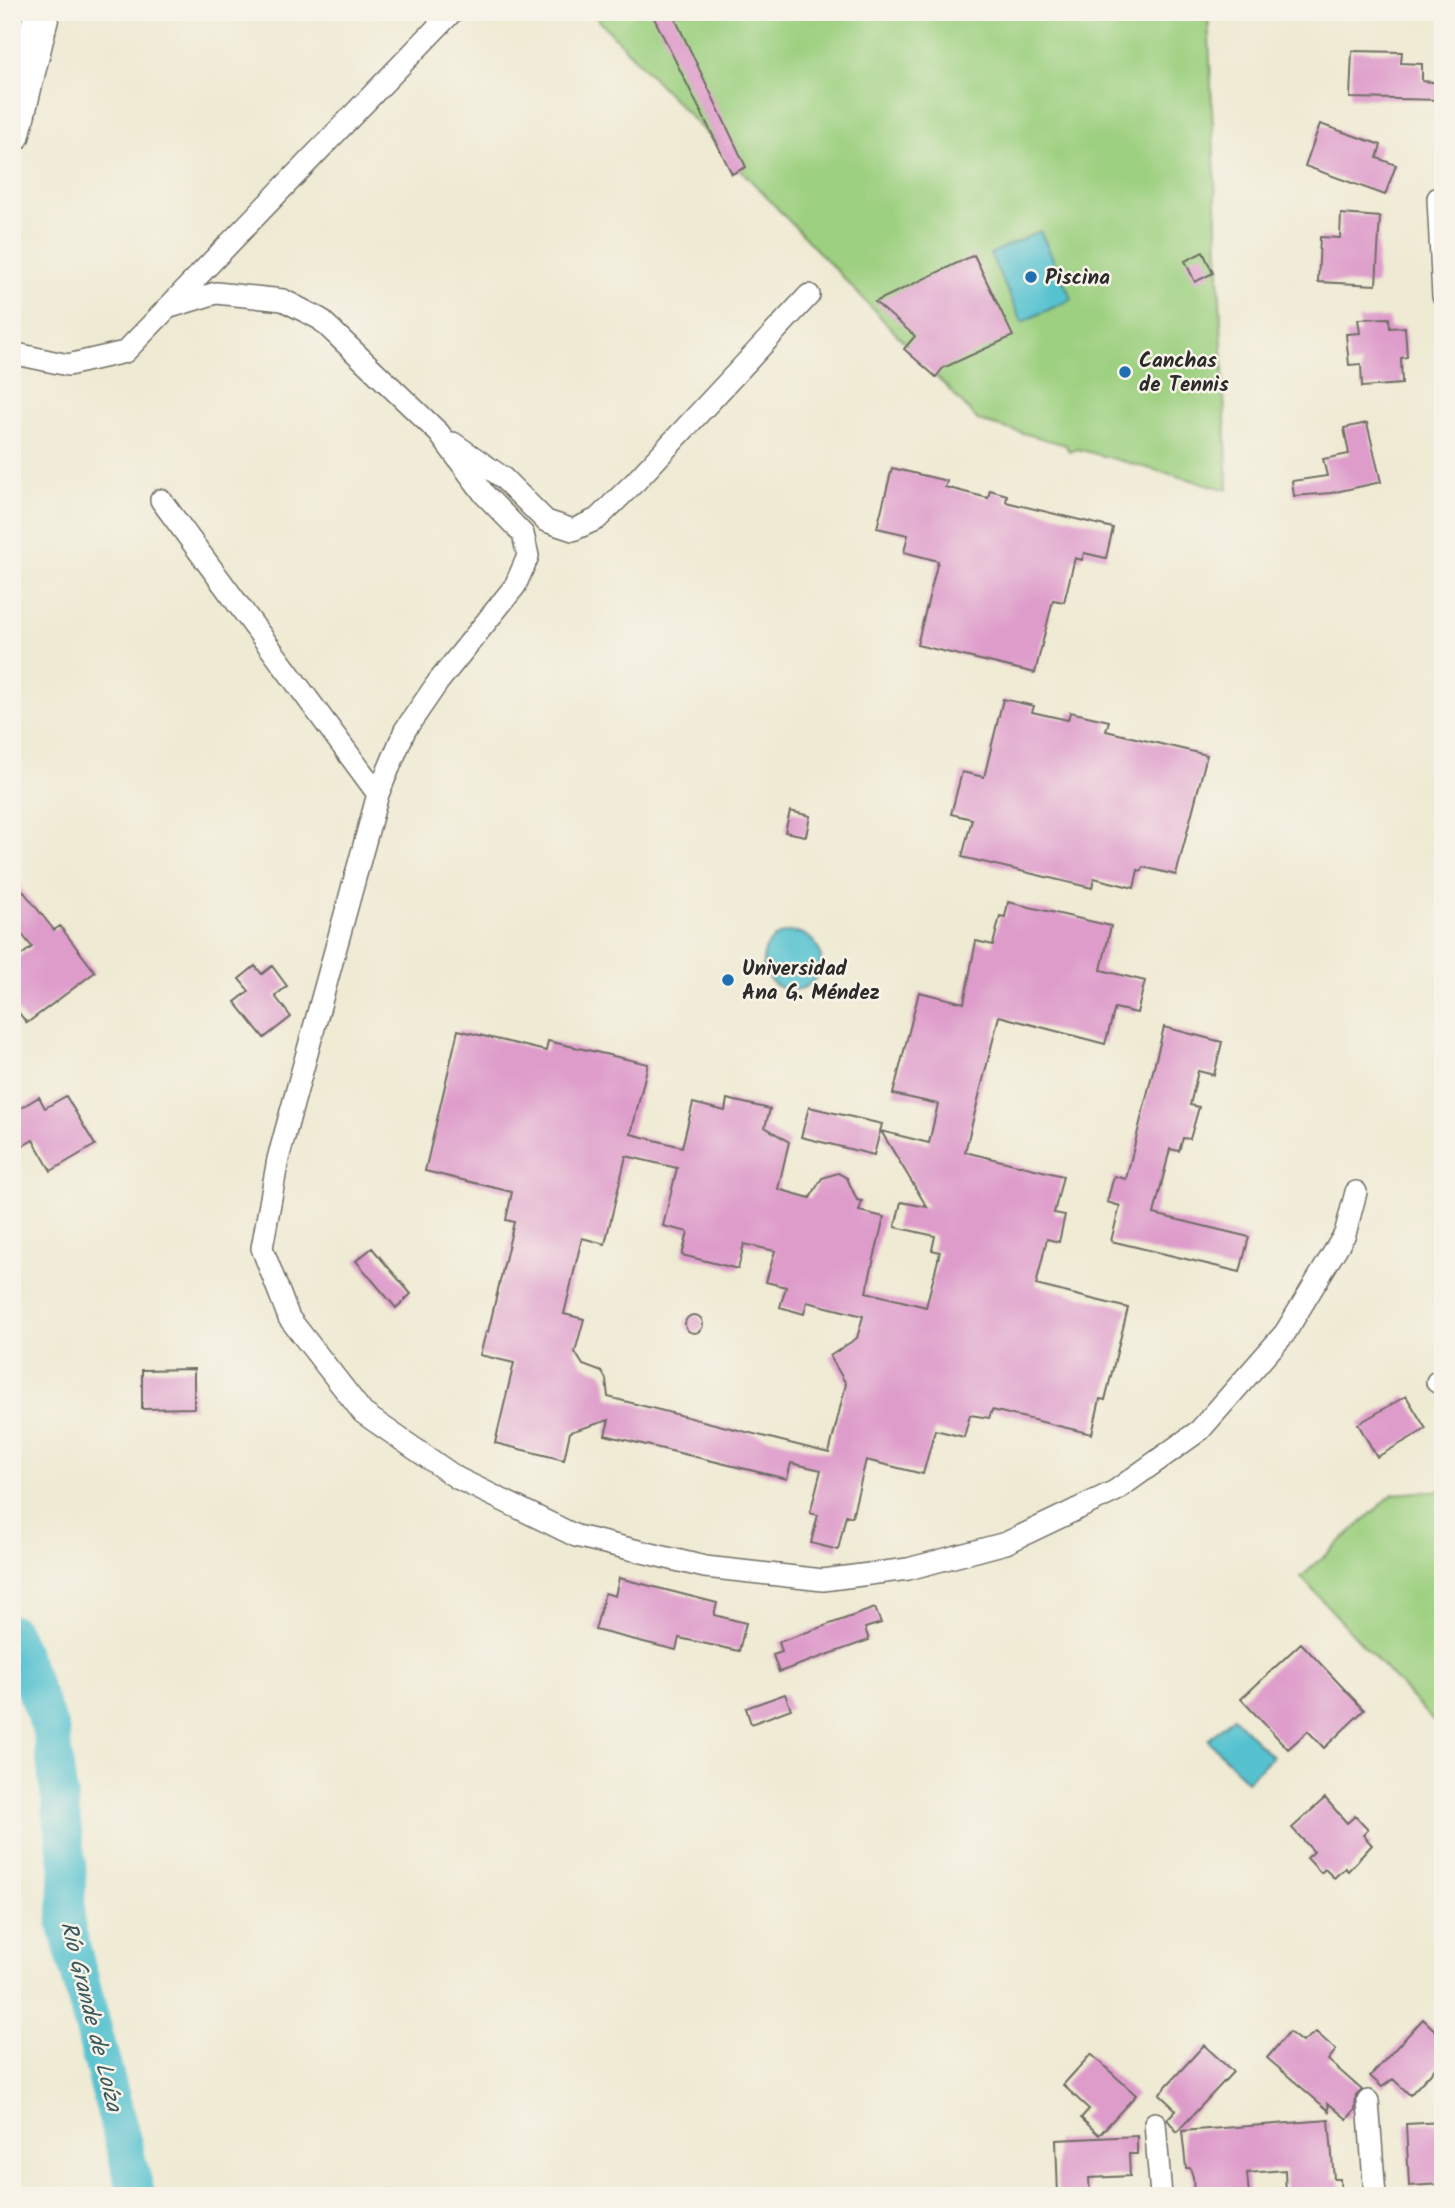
<svg xmlns="http://www.w3.org/2000/svg" width="1455" height="2208" font-family="Kalam,sans-serif">
<style>
.green{fill:#9dd080;stroke:#647e56;stroke-width:2}
.water{fill:#56c2d0;stroke:#40767e;stroke-width:2}
.lines{fill:none;stroke-linecap:round;stroke-linejoin:round}
.river{stroke:#56c2d0;stroke-width:37}
.building{fill:#de9ccb;fill-rule:evenodd}
.minor-casing{stroke:#706e66;stroke-width:24}
.primary-casing{stroke:#706e66;stroke-width:38}
.minor{stroke:#fff;stroke-width:21}
.primary{stroke:#fff;stroke-width:35}
.poi-dot{fill:#1f6fb2;stroke:#f7f3e8;stroke-width:2.5}
.labels{text-anchor:middle;stroke-width:5;stroke-linejoin:round;paint-order:stroke}
.poi-label{font-size:21px;font-weight:bold;fill:#2b2b2b;stroke:#f7f3e8;text-anchor:start}
.water-label{font-size:23px;font-style:italic;fill:#38585d;stroke:#f7f3e8}
</style>
<rect width="100%" height="100%" fill="#f7f3e8"/>
<filter id="ink" filterUnits="userSpaceOnUse"><feTurbulence type="fractalNoise" baseFrequency=".0143" numOctaves="2"/><feDisplacementMap in="SourceGraphic" scale="14" xChannelSelector="R" yChannelSelector="G"/><feConvolveMatrix kernelMatrix="1 2 1 2 8 2 1 2 1" color-interpolation-filters="sRGB"/></filter>
<filter id="wash" filterUnits="userSpaceOnUse"><feTurbulence type="fractalNoise" baseFrequency=".00686" numOctaves="4" result="noise"/><feDisplacementMap in="SourceGraphic" scale="28" xChannelSelector="R" yChannelSelector="G"/><feGaussianBlur stdDeviation="1.57" result="paint"/><feColorMatrix in="noise" values="0 0 0 0 0 0 0 0 0 0 0 0 0 0 0 0 0 1.4 0 .05"/><feComposite in="paint" operator="in"/></filter>
<g filter="url(#wash)">
<rect width="100%" height="100%" fill="#efead3"/>
<path class="green" d="M 591,12 L 1208,12 L 1228,490 L 1078,449 L 1069,452 L 1066,445 L 979,421 Z
M 1443,1490 L 1443,1732 L 1301,1577 L 1393,1494 Z"/>
<path class="water" d="M 1040,231 L 1072,299 L 1022,322 L 990,254 Z
M763 961a29 29 0 1 1 58 0a29 29 0 1 1-58 0Z
M 1233,1717 L 1272,1757 L 1247,1781 L 1208,1740 Z"/>
<g class="lines">
<path class="river" d="M 12,1633 L 51,1731 L 68,1868 L 66,1924 L 137,2196"/>
</g>
<g id="blocks">
<path class="building" d="M 651,12 L 672,12 L 746,167 L 732,174 Z
M 1352,51 L 1402,52 L 1401,63 L 1422,64 L 1422,81 L 1443,83 L 1443,100 L 1350,98 Z
M 1320,124 L 1381,145 L 1377,158 L 1396,165 L 1385,195 L 1305,166 Z
M 1341,214 L 1380,217 L 1376,285 L 1318,282 L 1320,237 L 1340,238 Z
M 1203,252 L 1213,273 L 1195,282 L 1185,261 Z
M 974,255 L 1013,336 L 943,368 L 936,377 L 904,349 L 915,336 L 875,302 Z
M 1389,318 L 1390,328 L 1405,327 L 1407,357 L 1401,358 L 1402,384 L 1362,387 L 1361,364 L 1349,365 L 1346,334 L 1360,333 L 1358,319 Z
M 1367,423 L 1381,482 L 1331,493 L 1294,496 L 1292,481 L 1327,476 L 1323,459 L 1349,454 L 1344,428 Z
M 892,468 L 947,481 L 945,487 L 988,498 L 990,490 L 1007,495 L 1006,502 L 1113,528 L 1106,558 L 1084,553 L 1082,560 L 1075,558 L 1064,602 L 1053,600 L 1035,673 L 917,645 L 938,561 L 904,552 L 908,535 L 877,528 Z
M 1003,699 L 1034,706 L 1032,712 L 1068,720 L 1070,712 L 1109,721 L 1106,731 L 1207,755 L 1176,875 L 1143,867 L 1142,871 L 1138,870 L 1134,888 L 1094,878 L 1092,888 L 962,857 L 972,819 L 951,814 L 962,772 L 984,777 Z
M 790,811 L 810,816 L 806,836 L 785,832 Z
M 12,877 L 54,930 L 60,926 L 95,972 L 27,1023 L 12,1004 L 12,962 L 32,947 L 12,922 Z
M 1008,902 L 1111,926 L 1101,970 L 1145,981 L 1137,1013 L 1115,1008 L 1105,1044 L 999,1016 L 965,1152 L 1063,1176 L 1054,1213 L 1065,1215 L 1059,1242 L 1047,1239 L 1036,1285 L 1128,1308 L 1105,1400 L 1100,1399 L 1092,1434 L 992,1410 L 989,1418 L 970,1415 L 964,1437 L 935,1430 L 923,1474 L 866,1460 L 852,1517 L 846,1515 L 838,1550 L 811,1543 L 818,1515 L 810,1513 L 821,1470 L 791,1463 L 787,1479 L 605,1435 L 609,1420 L 570,1432 L 564,1460 L 495,1443 L 514,1363 L 480,1355 L 486,1332 L 488,1332 L 514,1222 L 506,1220 L 512,1192 L 425,1171 L 458,1030 L 546,1051 L 548,1041 L 648,1064 L 631,1134 L 682,1147 L 693,1103 L 725,1111 L 727,1099 L 770,1109 L 765,1127 L 789,1142 L 778,1189 L 810,1198 L 822,1178 L 838,1173 L 847,1178 L 857,1200 L 862,1201 L 859,1211 L 884,1217 L 866,1292 L 926,1307 L 940,1252 L 932,1250 L 935,1236 L 895,1227 L 901,1202 L 927,1207 L 881,1131 L 929,1143 L 938,1104 L 893,1094 L 919,992 L 964,1003 L 976,941 L 993,945 L 1000,916 L 1005,917 ZM 626,1156 L 677,1168 L 663,1226 L 688,1232 L 682,1255 L 738,1269 L 744,1244 L 775,1251 L 766,1282 L 786,1287 L 780,1307 L 804,1314 L 807,1302 L 863,1316 L 857,1338 L 830,1356 L 846,1384 L 829,1453 L 608,1397 L 606,1379 L 602,1372 L 583,1365 L 575,1352 L 584,1319 L 564,1314 L 582,1238 L 605,1244 Z
M 255,966 L 262,974 L 272,966 L 287,986 L 275,996 L 291,1017 L 264,1038 L 235,1002 L 249,991 L 239,979 Z
M 1164,1027 L 1222,1042 L 1214,1075 L 1198,1071 L 1190,1105 L 1199,1107 L 1190,1139 L 1183,1138 L 1179,1151 L 1170,1149 L 1154,1214 L 1249,1237 L 1240,1272 L 1111,1241 L 1120,1206 L 1107,1202 L 1114,1176 L 1126,1179 Z
M 66,1096 L 95,1145 L 51,1171 L 33,1140 L 19,1148 L 12,1131 L 22,1125 L 14,1112 L 39,1097 L 45,1108 Z
M 809,1107 L 882,1124 L 874,1155 L 801,1137 Z
M 372,1248 L 411,1294 L 396,1308 L 356,1261 Z
M685 1324a9 9 0 1 1 18 0a9 9 0 1 1-18 0Z
M 194,1369 L 194,1408 L 142,1409 L 142,1370 Z
M 1406,1396 L 1426,1429 L 1377,1457 L 1358,1424 Z
M 619,1578 L 717,1603 L 714,1615 L 746,1623 L 739,1651 L 679,1638 L 676,1650 L 595,1630 L 605,1593 L 615,1596 Z
M 875,1608 L 881,1623 L 865,1628 L 869,1640 L 779,1672 L 773,1655 L 782,1652 L 779,1642 Z
M 1301,1643 L 1364,1710 L 1324,1748 L 1308,1731 L 1288,1749 L 1241,1699 Z
M 785,1694 L 791,1709 L 751,1724 L 746,1708 Z
M 1325,1798 L 1347,1823 L 1355,1816 L 1368,1830 L 1363,1835 L 1372,1845 L 1348,1871 L 1345,1868 L 1334,1878 L 1325,1869 L 1321,1873 L 1307,1858 L 1314,1852 L 1292,1828 Z
M 1423,2019 L 1443,2038 L 1443,2060 L 1410,2095 L 1393,2079 L 1382,2087 L 1370,2076 Z
M 1289,2032 L 1302,2042 L 1316,2032 L 1336,2050 L 1328,2060 L 1362,2090 L 1356,2096 L 1355,2110 L 1347,2119 L 1328,2103 L 1329,2111 L 1267,2058 Z
M 1204,2045 L 1233,2072 L 1177,2132 L 1167,2119 L 1176,2110 L 1159,2094 Z
M 1091,2054 L 1136,2095 L 1099,2135 L 1081,2118 L 1089,2109 L 1063,2085 Z
M 1329,2120 L 1334,2179 L 1340,2179 L 1341,2196 L 1286,2196 L 1285,2170 L 1247,2173 L 1249,2196 L 1194,2196 L 1193,2177 L 1190,2168 L 1186,2168 L 1182,2131 Z
M 1443,2122 L 1443,2184 L 1409,2186 L 1406,2124 Z
M 1137,2136 L 1137,2154 L 1129,2154 L 1130,2176 L 1089,2178 L 1090,2196 L 1058,2196 L 1056,2140 Z"/>
</g>
</g>
<g filter="url(#ink)">
<use href="#blocks" fill-opacity="0" stroke="#706e66" stroke-width="2"/>
<g class="lines">
<defs>
<path id="minor" d="M 1438,198 L 1443,296
M 167,308 L 216,293 L 283,300 L 320,319 L 439,433 L 485,495 L 523,534 L 528,556 L 515,586 L 438,682 L 405,730 L 378,794
M 12,353 L 68,365 L 125,352 L 452,12
M 453,443 L 502,477 L 546,521 L 573,530 L 597,519 L 636,481 L 809,295
M 161,500 L 378,794 L 278,1159 L 262,1248 L 289,1318 L 363,1413 L 457,1478 L 576,1536 L 705,1567 L 823,1580 L 908,1569 L 1006,1543 L 1115,1491 L 1200,1430 L 1285,1333 L 1345,1234 L 1356,1192
M 1437,1382 L 1443,1379
M 1368,2101 L 1375,2196
M 1155,2123 L 1161,2196"/>
<path id="primary" d="M 12,135 L 42,12"/>
</defs>
<use href="#minor" class="minor-casing"/>
<use href="#primary" class="primary-casing"/>
<use href="#minor" class="minor"/>
<use href="#primary" class="primary"/>
</g>
</g>
<g class="poi-dot">
<circle cx="1031" cy="277" r="7"/>
<circle cx="1125" cy="372" r="7"/>
<circle cx="728" cy="980" r="7"/>
</g>
<g class="labels">
<g class="poi-label">
<text x="1045" y="284">Piscina</text>
<text x="1139" y="367">Canchas<tspan x="1139" dy="24">de Tennis</tspan></text>
<text x="742" y="975">Universidad<tspan x="742" dy="24">Ana G. Méndez</tspan></text>
</g>
<g class="water-label">
<text transform="translate(92 2016) rotate(76)" y="8">Río Grande de Loíza</text>
</g>
</g>
<rect width="1455" height="2208" fill="none" stroke="#f7f3e8" stroke-width="42"/>
</svg>
